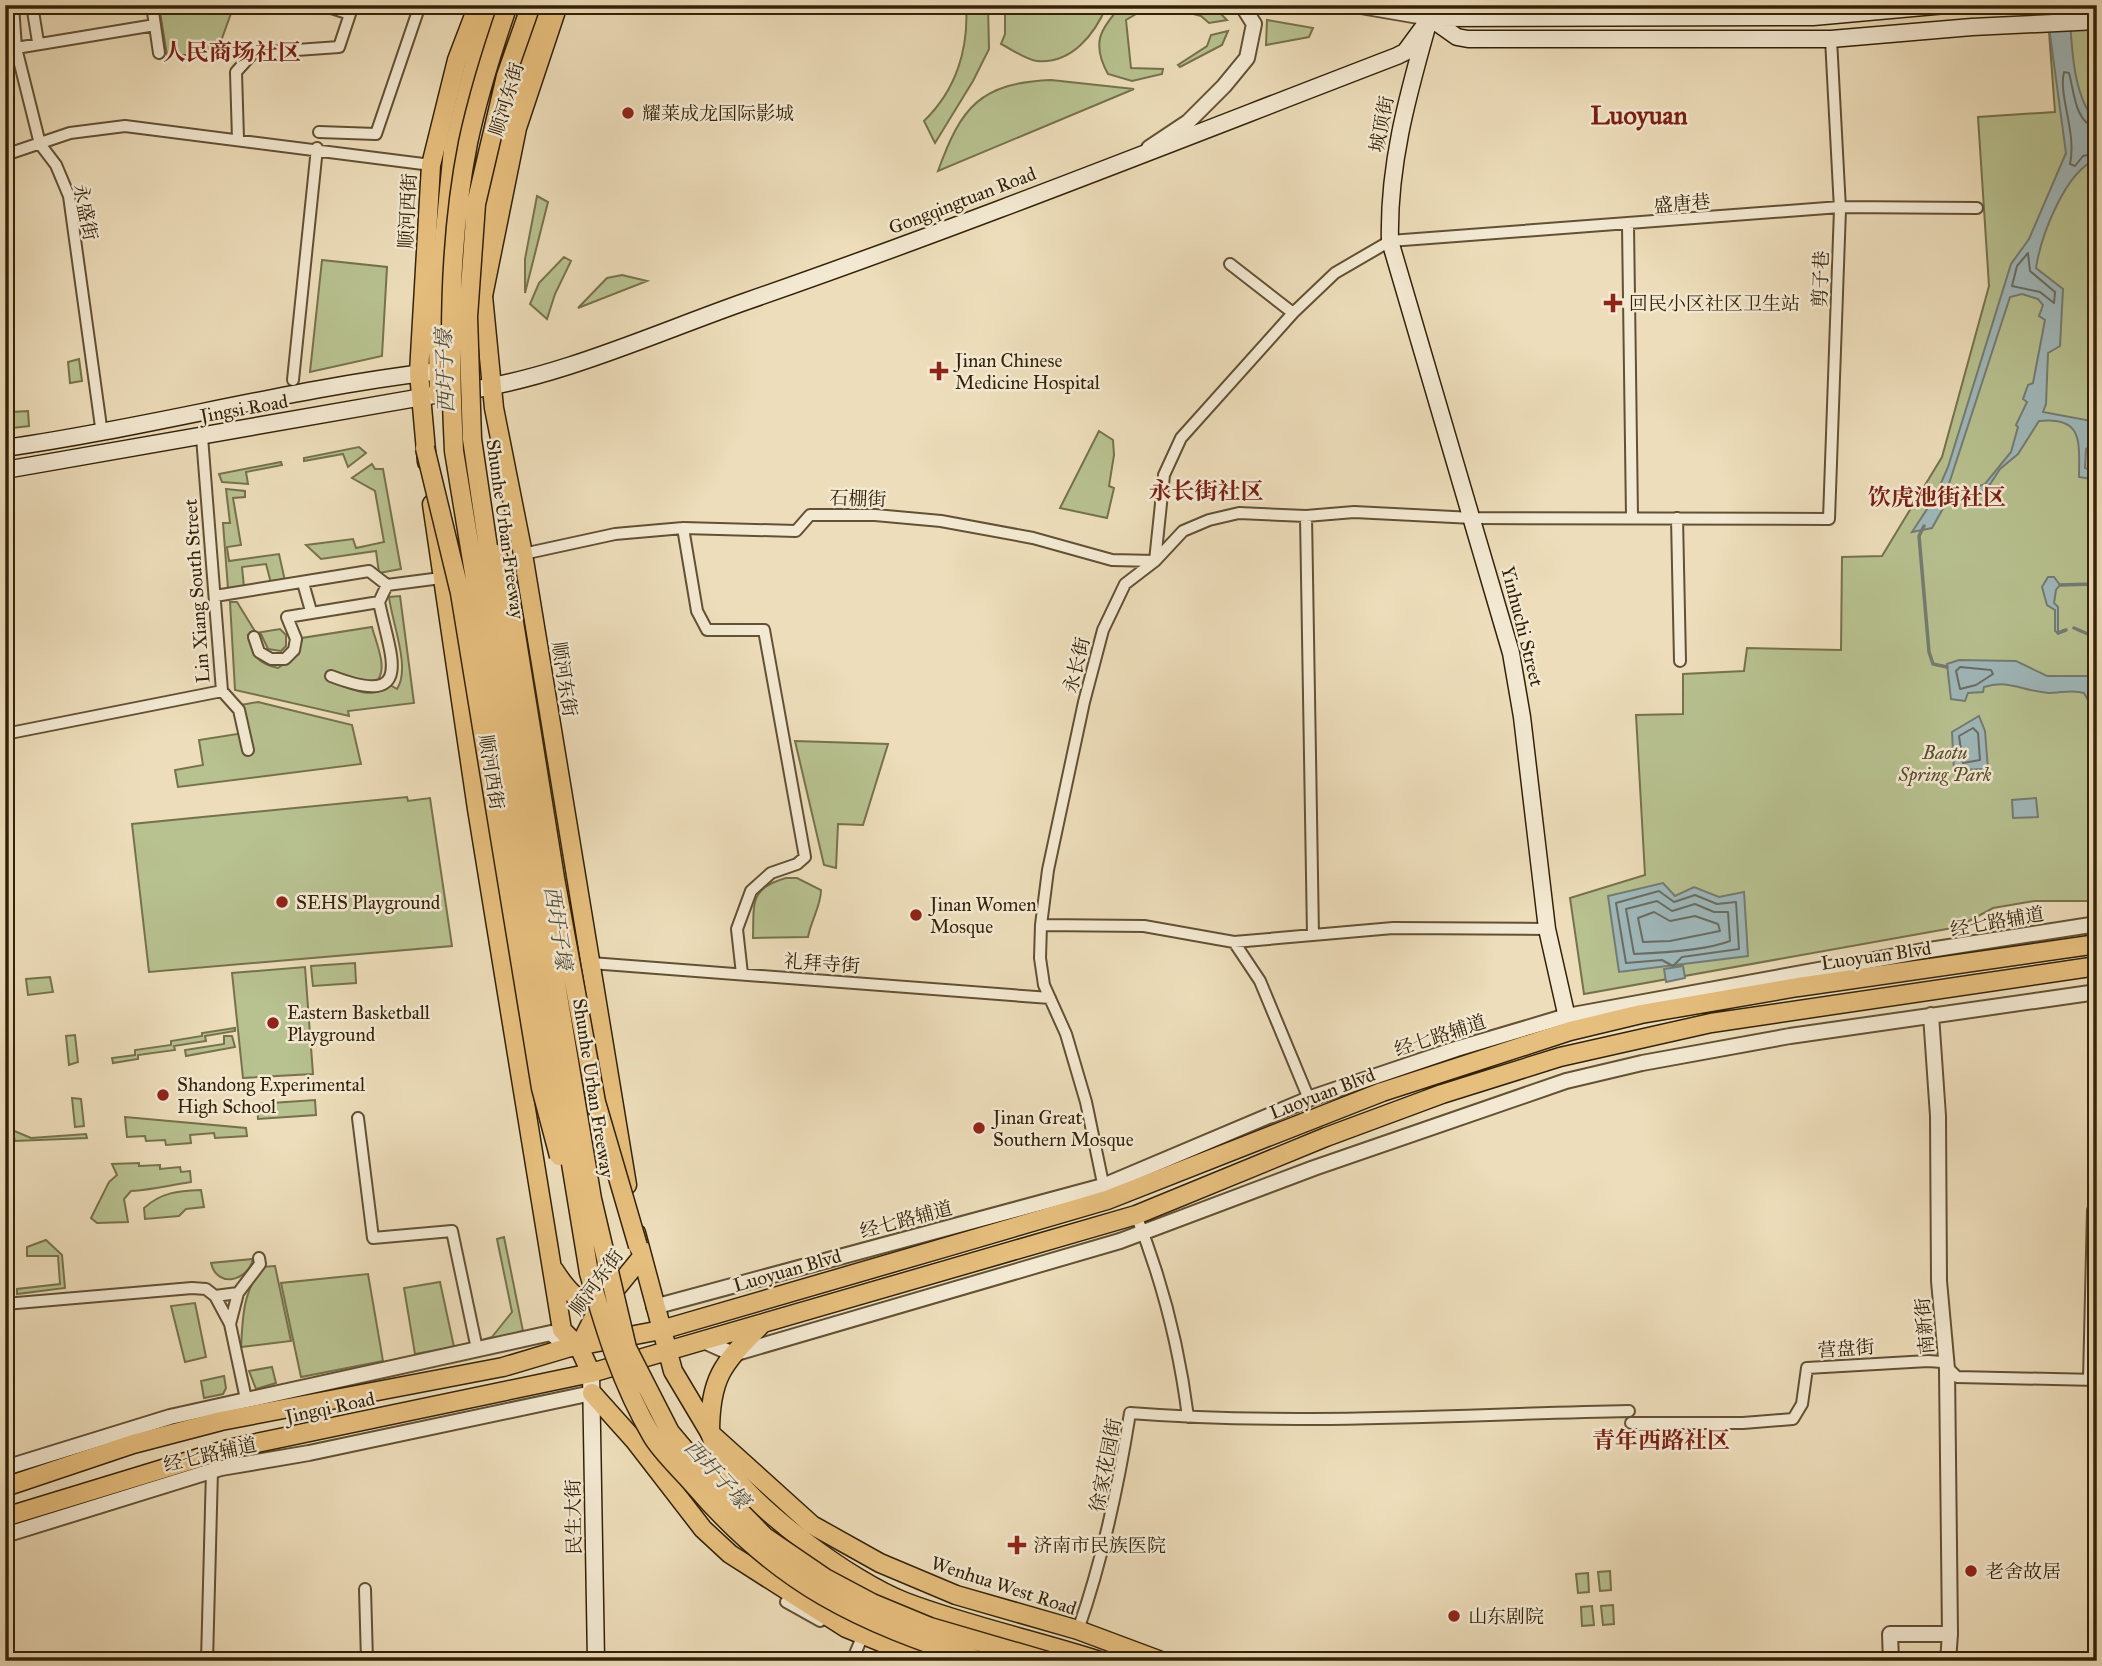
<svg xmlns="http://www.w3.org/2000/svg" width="2102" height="1666" font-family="'IM FELL Great Primer','Noto Serif SC',serif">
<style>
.green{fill:#b8c190;stroke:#76724c;stroke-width:2}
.water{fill:#9fb8bb;stroke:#747c73;stroke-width:2;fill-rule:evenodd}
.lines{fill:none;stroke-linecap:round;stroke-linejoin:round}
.shore{stroke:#696d62;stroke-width:2}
.stream{stroke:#747c73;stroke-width:3.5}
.minor-casing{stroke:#625134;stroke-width:14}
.tertiary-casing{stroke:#625134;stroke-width:18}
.secondary-casing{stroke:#332208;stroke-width:19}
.primary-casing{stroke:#332208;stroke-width:21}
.trunk-casing{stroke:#332208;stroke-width:21}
.minor{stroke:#f3e9d2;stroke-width:10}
.tertiary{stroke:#f3e9d2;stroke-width:14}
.secondary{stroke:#f3e9d2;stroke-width:16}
.primary{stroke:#e6be7d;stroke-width:18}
.trunk{stroke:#e6be7d;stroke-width:18}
.trunk-bridge-casing{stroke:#332208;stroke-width:21;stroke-linecap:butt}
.trunk-bridge{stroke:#e6be7d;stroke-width:18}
.poi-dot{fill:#8f2418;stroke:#f3e9d2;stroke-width:2.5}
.labels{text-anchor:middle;stroke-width:5;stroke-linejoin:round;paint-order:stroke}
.street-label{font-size:19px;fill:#332208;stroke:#f3e9d2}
.poi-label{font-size:19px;fill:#332208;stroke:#f3e9d2;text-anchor:start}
.park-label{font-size:19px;font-style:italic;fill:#544a2a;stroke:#f3e9d2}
.water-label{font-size:21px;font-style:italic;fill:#534f3e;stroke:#f3e9d2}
.quarter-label{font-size:23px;font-weight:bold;fill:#7a1f14;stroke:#f3e9d2}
.district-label{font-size:26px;font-weight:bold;fill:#7a1f14;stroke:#f3e9d2}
</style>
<rect width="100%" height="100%" fill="#edddba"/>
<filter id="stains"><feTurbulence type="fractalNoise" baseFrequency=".00286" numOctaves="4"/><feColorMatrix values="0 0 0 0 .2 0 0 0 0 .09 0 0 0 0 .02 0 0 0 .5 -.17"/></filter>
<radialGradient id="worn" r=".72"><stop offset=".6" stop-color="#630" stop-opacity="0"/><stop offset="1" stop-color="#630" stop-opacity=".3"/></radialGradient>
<path class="green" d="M 163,5 L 234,5 L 216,55 L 167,55 L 160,12 Z
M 966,5 L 988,5 L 989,49 L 973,81 L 935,143 L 924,121 C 956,90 969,49 966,5 Z
M 1005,5 L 1107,5 C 1095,34 1072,64 1037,61 C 1026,60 1011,49 1001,44 L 1005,34 Z
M 1122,5 L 1140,5 L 1141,11 L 1126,20 L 1131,68 L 1163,69 L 1162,74 L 1132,81 L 1108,74 C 1091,43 1100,29 1122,5 Z
M 1150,5 L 1212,5 L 1227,20 L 1209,23 L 1201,16 L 1182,11 L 1152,8 Z
M 2047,5 L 2097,5 L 2097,901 L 2034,901 L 1993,908 L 1958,927 L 1584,994 L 1570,898 L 1645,875 L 1636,715 L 1683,714 L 1683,674 L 1744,671 L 1747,648 L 1841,650 L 1842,557 L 1882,556 L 1942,457 L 1989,286 L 1978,117 L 2055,112 Z
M 1267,20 L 1313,28 L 1309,37 L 1266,45 Z
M 1228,31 L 1222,45 L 1180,67 L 1178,65 L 1207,46 L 1211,35 Z
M 1051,80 L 1134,89 L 938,171 C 961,107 980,83 1051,80 Z
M 537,196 L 548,202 L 525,293 L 525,259 Z
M 564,257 L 571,261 L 555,294 L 547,319 L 530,304 L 539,283 Z
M 322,260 L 387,267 L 382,356 L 310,372 Z
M 622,275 L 647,281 L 578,308 L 607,278 Z
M 79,359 L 82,381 L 70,383 L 68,362 Z
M 28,411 L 29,426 L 13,428 L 12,412 Z
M 1099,431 L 1113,440 L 1114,455 L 1109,486 L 1114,488 L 1107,518 L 1060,508 Z
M 359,447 L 366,453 L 348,467 L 343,454 L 304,461 L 304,458 Z
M 281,462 L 282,465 L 246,472 L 248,484 L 222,482 L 219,474 Z
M 372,464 L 375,469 L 383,469 L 401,569 L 379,573 L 376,551 L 321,559 L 306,545 L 353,539 L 356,548 L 384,542 L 375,491 L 352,478 Z
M 226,489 L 245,491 L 245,497 L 233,498 L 241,545 L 227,547 L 229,561 L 279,554 L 285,581 L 271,583 L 266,564 L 242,567 L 244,587 L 228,589 L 223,523 L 230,523 Z
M 400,596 L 414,703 L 348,711 L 349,716 L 235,690 L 230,602 L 237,602 L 256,633 L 280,629 L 286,635 L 286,646 L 281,651 L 268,649 L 261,634 L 248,635 C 253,656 257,663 278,668 L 299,654 L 302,638 L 372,627 C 376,643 389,670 376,682 L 359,680 L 331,670 L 327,679 C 346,687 372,702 390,685 L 397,689 C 411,668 392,623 389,597 Z
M 258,702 L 352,725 L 361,764 L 178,787 L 175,770 L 203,765 L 199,740 L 244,733 L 235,706 Z
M 795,741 L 888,744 L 863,825 L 838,824 L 836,868 L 824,865 Z
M 407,797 L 408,801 L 430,798 L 452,946 L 149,972 L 132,824 Z
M 786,878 L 797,878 L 821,890 C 821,906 811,920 808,937 L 753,938 C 754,904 749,888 786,878 Z
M 355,963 L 356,983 L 313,986 L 311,966 Z
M 305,967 L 313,1074 L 243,1078 L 232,973 Z
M 50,977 L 53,992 L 28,995 L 26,979 Z
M 235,1028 L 235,1031 L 205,1036 L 206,1041 L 174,1046 L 175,1050 L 138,1055 L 138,1059 L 113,1063 L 112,1058 L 135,1055 L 135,1050 L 171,1045 L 171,1041 L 202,1036 L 202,1033 Z
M 75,1035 L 78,1062 L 69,1065 L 66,1036 Z
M 224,1036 L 232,1036 L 235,1047 L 186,1056 L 185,1050 L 224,1044 Z
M 72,1098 L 81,1099 L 84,1126 L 75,1127 Z
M 315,1100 L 316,1115 L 258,1119 L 257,1104 Z
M 125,1117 L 246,1128 L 247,1136 L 215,1138 L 214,1133 L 190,1135 L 191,1143 L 166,1145 L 165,1140 L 146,1141 L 145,1136 L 127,1137 Z
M 12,1130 L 31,1138 L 86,1134 L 87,1138 L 15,1141 Z
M 139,1163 L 139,1166 L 160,1165 L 160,1169 L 180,1167 L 181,1172 L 190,1171 L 191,1182 C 170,1185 152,1190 131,1191 L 124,1199 L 128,1222 L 97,1223 L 91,1218 L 109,1182 L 117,1175 L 112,1164 Z
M 201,1190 L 204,1207 L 186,1209 L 179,1216 L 145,1219 L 144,1208 C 162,1192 178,1191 201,1190 Z
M 504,1237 L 523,1331 L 482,1343 L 482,1340 L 492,1337 L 512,1312 L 497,1239 Z
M 46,1240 L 62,1255 L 65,1288 L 17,1294 L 17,1289 L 60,1284 L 58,1256 L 27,1256 L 27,1247 Z
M 253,1259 C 248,1281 217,1289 211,1263 Z
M 275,1266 L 291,1341 L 241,1347 C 243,1313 243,1296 261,1267 Z
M 368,1274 L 383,1361 L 301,1377 L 281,1283 Z
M 440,1282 L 454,1347 L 415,1354 L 404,1288 Z
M 195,1303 L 206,1357 L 185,1362 L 171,1306 Z
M 272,1367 L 276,1383 L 256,1389 L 249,1371 Z
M 224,1376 L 226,1388 L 223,1394 L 204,1398 L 201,1381 Z
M 1610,1571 L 1611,1590 L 1600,1591 L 1598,1572 Z
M 1588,1573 L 1589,1592 L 1578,1593 L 1576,1574 Z
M 1613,1605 L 1614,1624 L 1603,1625 L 1601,1606 Z
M 1592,1606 L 1594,1625 L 1582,1626 L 1581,1607 Z"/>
<path class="water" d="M 2046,5 L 2069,5 C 2072,43 2071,94 2097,124 L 2097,159 C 2065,171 2041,236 2036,268 L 2063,289 L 2060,346 L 2048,353 L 2046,404 L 2043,412 L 2097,422 L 2093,444 L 2086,449 L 2085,468 L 2097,471 L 2097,480 L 2079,477 C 2079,443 2084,416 2039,421 L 2018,454 L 2000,469 L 1987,489 L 1945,505 L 1932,528 L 1912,532 L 1935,497 L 1948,467 L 2011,264 L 2029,239 L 2066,153 ZM 2022,294 L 2038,299 L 2043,305 L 2039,316 L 2045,320 L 2033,383 L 2028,385 L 2023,399 L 2027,402 L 2016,425 L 2018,427 L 2011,452 L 1985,484 L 1944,499 L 2010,297 Z
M 2048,577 L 2054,577 L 2060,585 L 2056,590 L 2054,603 L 2058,607 L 2058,633 L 2055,631 L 2055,610 L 2047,605 L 2042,587 Z
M 1959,660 L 2016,661 L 2047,676 L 2097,676 L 2097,744 L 2092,742 L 2093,709 L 2084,693 C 2073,689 2061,693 2049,693 C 2022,691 2009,679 1984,687 L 1983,692 L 1968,693 L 1965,701 L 1951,699 L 1947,664 Z
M 1979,716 L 1985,731 L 1988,769 L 1954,770 L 1952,732 Z
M 2036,798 L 2038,817 L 2013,818 L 2012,800 Z
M 1663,883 L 1675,896 L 1694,887 L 1719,897 L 1744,892 L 1748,956 L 1619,972 L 1608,896 Z
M 1683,966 L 1685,978 L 1666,982 L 1664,969 Z"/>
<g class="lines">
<path class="shore" d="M 2097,127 C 2075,125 2074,90 2069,73 L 2064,72 C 2058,95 2077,133 2070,164 L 2075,166 L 2083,156 L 2097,153
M 2028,253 L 2030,271 L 2055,292 L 2054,303 L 2040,292 L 2012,286 L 2017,266 Z
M 1960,667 L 1991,670 L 1993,674 L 1976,685 L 1960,689 L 1956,671 Z
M 1973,728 L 1978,733 L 1980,760 L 1963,763 L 1959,736 Z
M 1659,891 L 1674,902 L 1695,895 L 1717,904 L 1736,902 L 1739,949 L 1682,957 L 1673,966 L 1662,960 L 1626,963 L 1616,903 Z
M 1657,901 L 1672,911 L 1695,904 L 1714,912 L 1728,912 L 1730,941 C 1707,950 1659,953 1634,954 L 1626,909 Z
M 1654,912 L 1670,921 L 1695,916 L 1718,924 L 1720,931 L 1670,941 L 1643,942 L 1638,918 Z"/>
<path class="stream" d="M 460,336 L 461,377
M 472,496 L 477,541
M 1924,526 L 1919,536 L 1929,652 L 1933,664 L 1947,667
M 2060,585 L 2094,584 L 2094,606 L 2097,607
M 2074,628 L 2097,638
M 2058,633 L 2066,630
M 595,1260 L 604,1293
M 986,1655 L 1004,1661"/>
<defs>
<path id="minor" d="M 13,5 L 16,48 L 40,144 L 56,165 L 69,196 L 102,434
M 32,5 L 38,42
M 152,5 L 159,53
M 322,5 L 350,14
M 16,48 L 155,25
M 319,132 L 376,134 L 420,5
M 238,139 L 236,72 L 253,53 L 339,47 L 353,5
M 5,155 L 70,133 L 125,126 L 431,165
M 1628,225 L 1632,517
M 1230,264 L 1293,313
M 293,380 L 317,148
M 1306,516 L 1313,935
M 1677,518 L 1680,661
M 683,528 L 697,611 L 707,630 L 764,630 L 805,857 L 797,864 L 771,873 L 751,891 L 737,929 L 742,974
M 523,554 L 615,534 L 683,528 L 796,531 L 810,515 L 875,515 L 941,521 L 1033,538 L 1112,560 L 1155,561 L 1183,531 L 1209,520 L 1239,513 L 1306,516 L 1354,512 L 1473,518 L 1829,519 L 1840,209 L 1831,39
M 303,583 L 311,611
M 215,596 L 369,571 L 387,585 L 441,578
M 254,637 L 259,652 L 271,659 L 285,659 L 294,650 L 296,639 L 287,617 L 379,602 L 387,585
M 331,676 C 417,709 390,656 379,602
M 222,691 L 239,710 L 248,750
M 5,734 L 222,691 L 202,437
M 1041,925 L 1144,926 L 1234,942 L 1393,928 L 1547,929
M 1234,942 L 1260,981 L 1309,1099
M 591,963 L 1050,998
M 358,1118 L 373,1238 L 452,1231 L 477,1349
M 1105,1193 L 1086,1102 L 1066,1034 L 1044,985 L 1040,958 L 1041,925 L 1048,870 L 1084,702 L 1103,630 L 1125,584 L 1155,561 L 1164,475 L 1181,438 L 1293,313 L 1335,273 L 1390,241 L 1840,207 L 1977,208
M 1136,1215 C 1163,1282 1179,1346 1188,1417
M 215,1296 L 230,1324 L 246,1399
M 5,1304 L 192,1288 L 206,1289 L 215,1296 L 238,1293
M 230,1324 L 238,1293 L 260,1264 L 259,1258
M 2089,1380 L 2093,1210
M 1631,1423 L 1743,1423 L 1793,1419 L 1802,1404 L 1807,1368 L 1928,1361 L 1942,1362 L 1957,1377 L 2097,1380
M 365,1589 L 367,1661
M 786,1602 L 820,1621
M 1078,1630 C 1103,1559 1118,1488 1130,1413 C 1295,1426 1463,1414 1629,1411
M 207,1661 L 212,1470
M 852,1661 L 860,1642"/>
<path id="tertiary" d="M 1355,5 L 1430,18
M 1149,148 L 1188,122 L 1224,86 L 1247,58 L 1254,24 L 1242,5
M 1931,1015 L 1938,1116 L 1939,1281 L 1947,1369 L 1950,1634
M 654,1307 L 1103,1186 L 1311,1098 L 1456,1049 L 1567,1016 L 1923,951 L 2097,924
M 704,1341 L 733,1354 L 1120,1241 L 1314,1168 L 1566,1081 L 1642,1063 L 1790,1036 L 2097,992
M 5,1468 L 170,1417 L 551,1333 L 567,1348
M 5,1535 L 221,1468 L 309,1453 L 592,1393
M 1891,1661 L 1890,1634 L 1950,1634 L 1948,1661"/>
<path id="secondary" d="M 1430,18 L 1457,37 L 1468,39 L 1831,39 L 1972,27 L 2097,21
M 1430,18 L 1813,17 L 1946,5
M 1427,27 C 1407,98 1388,167 1390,241 L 1511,653 L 1522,717 L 1547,929 L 1570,1031
M 459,392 C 559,378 653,334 747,301 C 966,225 1181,139 1397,56 L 1405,52 L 1430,18
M 5,448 C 148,428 288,389 431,372
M 5,470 L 434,395
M 591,1373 L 596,1661"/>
<path id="primary" d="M 558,5 L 517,128 L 483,296 L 494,408 L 523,554 L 627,1185
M 437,291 L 439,395
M 427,462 L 419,373 L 431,165 L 457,60 L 478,5
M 432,504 L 477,809 L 562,1330 L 579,1347 L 591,1373
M 636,1233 L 673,1371 L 710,1433 L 812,1525 L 880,1563 L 956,1595 L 1078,1630 L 1161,1661
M 554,1270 C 565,1287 579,1306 601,1306
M 579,1347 L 596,1313 L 641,1258
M 710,1433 C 710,1376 723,1364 761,1325
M 5,1487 L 133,1444 L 221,1421 L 503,1367 L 567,1348 L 661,1330 L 950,1246 L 1107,1200 L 1382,1092 L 1570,1031 L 1641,1014 L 1798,987 L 2097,944
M 5,1517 L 228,1449 L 591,1373 L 1136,1215 L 1326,1137 L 1442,1094 L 1560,1057 L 1711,1023 L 2097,966"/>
<path id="trunk" d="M 483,296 C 474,204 513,92 542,5
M 438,303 L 453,149 L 476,57 L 494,5
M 592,1393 L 635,1441 L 703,1529 L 730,1554 L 846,1628 L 928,1661
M 710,1433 C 713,1441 716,1450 720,1458 C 749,1506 852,1582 905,1602 C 968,1626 1035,1640 1100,1661"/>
</defs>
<use href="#minor" class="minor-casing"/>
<use href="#tertiary" class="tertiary-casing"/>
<use href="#secondary" class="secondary-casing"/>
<use href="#primary" class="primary-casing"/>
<use href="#trunk" class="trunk-casing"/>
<use href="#minor" class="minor"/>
<use href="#tertiary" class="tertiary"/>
<use href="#secondary" class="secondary"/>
<use href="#primary" class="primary"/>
<use href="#trunk" class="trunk"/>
<defs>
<path id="trunk-bridge" d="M 508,5 C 492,51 478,96 468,143 C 448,244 449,349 454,451 L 589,1273 C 605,1330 622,1385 652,1436 C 662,1453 680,1469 693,1484 C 779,1585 858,1622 981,1661
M 531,5 L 506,76 L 476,204 L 468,317 L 472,439 L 526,804 L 592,1199 L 627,1348 L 670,1432 L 718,1489 L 765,1537 L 825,1578 L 872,1603 L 930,1627 L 1047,1661
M 425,448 L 460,593 L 541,1088 L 559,1156
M 497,554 L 509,591 L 555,878 L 596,1102 L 638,1246"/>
</defs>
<use href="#trunk-bridge" class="trunk-bridge-casing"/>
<use href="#trunk-bridge" class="trunk-bridge"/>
</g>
<g class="poi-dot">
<circle cx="628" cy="113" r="7"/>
<path d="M1609.5 292.5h7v7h7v7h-7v7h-7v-7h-7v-7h7z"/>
<path d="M935.5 360.5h7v7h7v7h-7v7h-7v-7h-7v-7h7z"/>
<circle cx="282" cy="902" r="7"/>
<circle cx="916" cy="915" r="7"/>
<circle cx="273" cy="1023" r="7"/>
<circle cx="163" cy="1095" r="7"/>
<circle cx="979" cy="1128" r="7"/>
<path d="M1013.5 1534.5h7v7h7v7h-7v7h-7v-7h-7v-7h7z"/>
<circle cx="1971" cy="1571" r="7"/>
<circle cx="1454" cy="1616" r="7"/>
</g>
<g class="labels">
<g class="street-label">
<text transform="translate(506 99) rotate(-73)" y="7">顺河东街</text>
<text transform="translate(1381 124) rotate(-79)" y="7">城顶街</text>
<text transform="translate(962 200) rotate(-21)" y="7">Gongqingtuan Road</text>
<text transform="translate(1682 203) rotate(-5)" y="7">盛唐巷</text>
<text transform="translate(407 211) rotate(-87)" y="7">顺河西街</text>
<text transform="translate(86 212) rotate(79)" y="7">永盛街</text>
<text transform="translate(1820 279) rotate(-88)" y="7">剪子巷</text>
<text transform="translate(244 408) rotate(-10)" y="7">Jingsi Road</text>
<text transform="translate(858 498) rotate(2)" y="7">石棚街</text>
<text transform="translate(506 529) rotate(82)" y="7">Shunhe Urban Freeway</text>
<text transform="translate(196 591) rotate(-94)" y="7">Lin Xiang South Street</text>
<text transform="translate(1523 626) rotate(76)" y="7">Yinhuchi Street</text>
<text transform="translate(1076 665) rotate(-76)" y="7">永长街</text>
<text transform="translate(565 679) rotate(81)" y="7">顺河东街</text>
<text transform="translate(492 772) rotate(81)" y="7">顺河西街</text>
<text transform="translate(1997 921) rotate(-10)" y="7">经七路辅道</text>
<text transform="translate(1876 955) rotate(-8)" y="7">Luoyuan Blvd</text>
<text transform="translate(822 963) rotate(4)" y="7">礼拜寺街</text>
<text transform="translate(1440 1035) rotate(-18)" y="7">经七路辅道</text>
<text transform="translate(594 1088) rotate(81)" y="7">Shunhe Urban Freeway</text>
<text transform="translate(1322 1093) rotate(-21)" y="7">Luoyuan Blvd</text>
<text transform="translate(906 1219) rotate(-15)" y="7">经七路辅道</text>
<text transform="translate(787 1270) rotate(-16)" y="7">Luoyuan Blvd</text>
<text transform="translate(596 1282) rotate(-54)" y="7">顺河东街</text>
<text transform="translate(1924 1326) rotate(-95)" y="7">南新街</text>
<text transform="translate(1846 1348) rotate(-4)" y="7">营盘街</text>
<text transform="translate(330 1407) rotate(-12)" y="7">Jingqi Road</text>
<text transform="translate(210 1454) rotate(-13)" y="7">经七路辅道</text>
<text transform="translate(1105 1465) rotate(-79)" y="7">徐家花园街</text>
<text transform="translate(573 1517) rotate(-91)" y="7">民生大街</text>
<text transform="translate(1004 1585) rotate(18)" y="7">Wenhua West Road</text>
</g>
<g class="poi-label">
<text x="642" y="120">耀莱成龙国际影城</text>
<text x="1629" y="310">回民小区社区卫生站</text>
<text x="955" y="367">Jinan Chinese<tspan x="955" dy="22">Medicine Hospital</tspan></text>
<text x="296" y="909">SEHS Playground</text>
<text x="930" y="911">Jinan Women<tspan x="930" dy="22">Mosque</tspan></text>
<text x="287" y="1019">Eastern Basketball<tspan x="287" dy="22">Playground</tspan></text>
<text x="177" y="1091">Shandong Experimental<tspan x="177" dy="22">High School</tspan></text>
<text x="993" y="1124">Jinan Great<tspan x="993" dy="22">Southern Mosque</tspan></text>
<text x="1033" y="1552">济南市民族医院</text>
<text x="1985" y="1578">老舍故居</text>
<text x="1468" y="1623">山东剧院</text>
</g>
<g class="park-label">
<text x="1945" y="759">Baotu<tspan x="1945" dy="22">Spring Park</tspan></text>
</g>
<g class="water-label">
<text transform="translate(445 371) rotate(-92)" y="7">西圩子壕</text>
<text transform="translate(558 928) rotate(81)" y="7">西圩子壕</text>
<text transform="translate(717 1474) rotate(47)" y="7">西圩子壕</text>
</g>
<g class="quarter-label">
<text x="232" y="60">人民商场社区</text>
<text x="1206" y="499">永长街社区</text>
<text x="1937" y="505">饮虎池街社区</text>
<text x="1661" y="1448">青年西路社区</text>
</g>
<g class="district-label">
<text x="1639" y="124">Luoyuan</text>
</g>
</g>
<rect width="2102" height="1666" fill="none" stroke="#edddba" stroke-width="28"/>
<rect x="7" y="7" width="2088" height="1652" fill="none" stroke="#332208" stroke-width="3.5"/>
<rect x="14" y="14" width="2074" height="1638" fill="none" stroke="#332208" stroke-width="2"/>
<rect width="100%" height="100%" filter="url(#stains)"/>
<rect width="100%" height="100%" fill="url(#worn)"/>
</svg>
